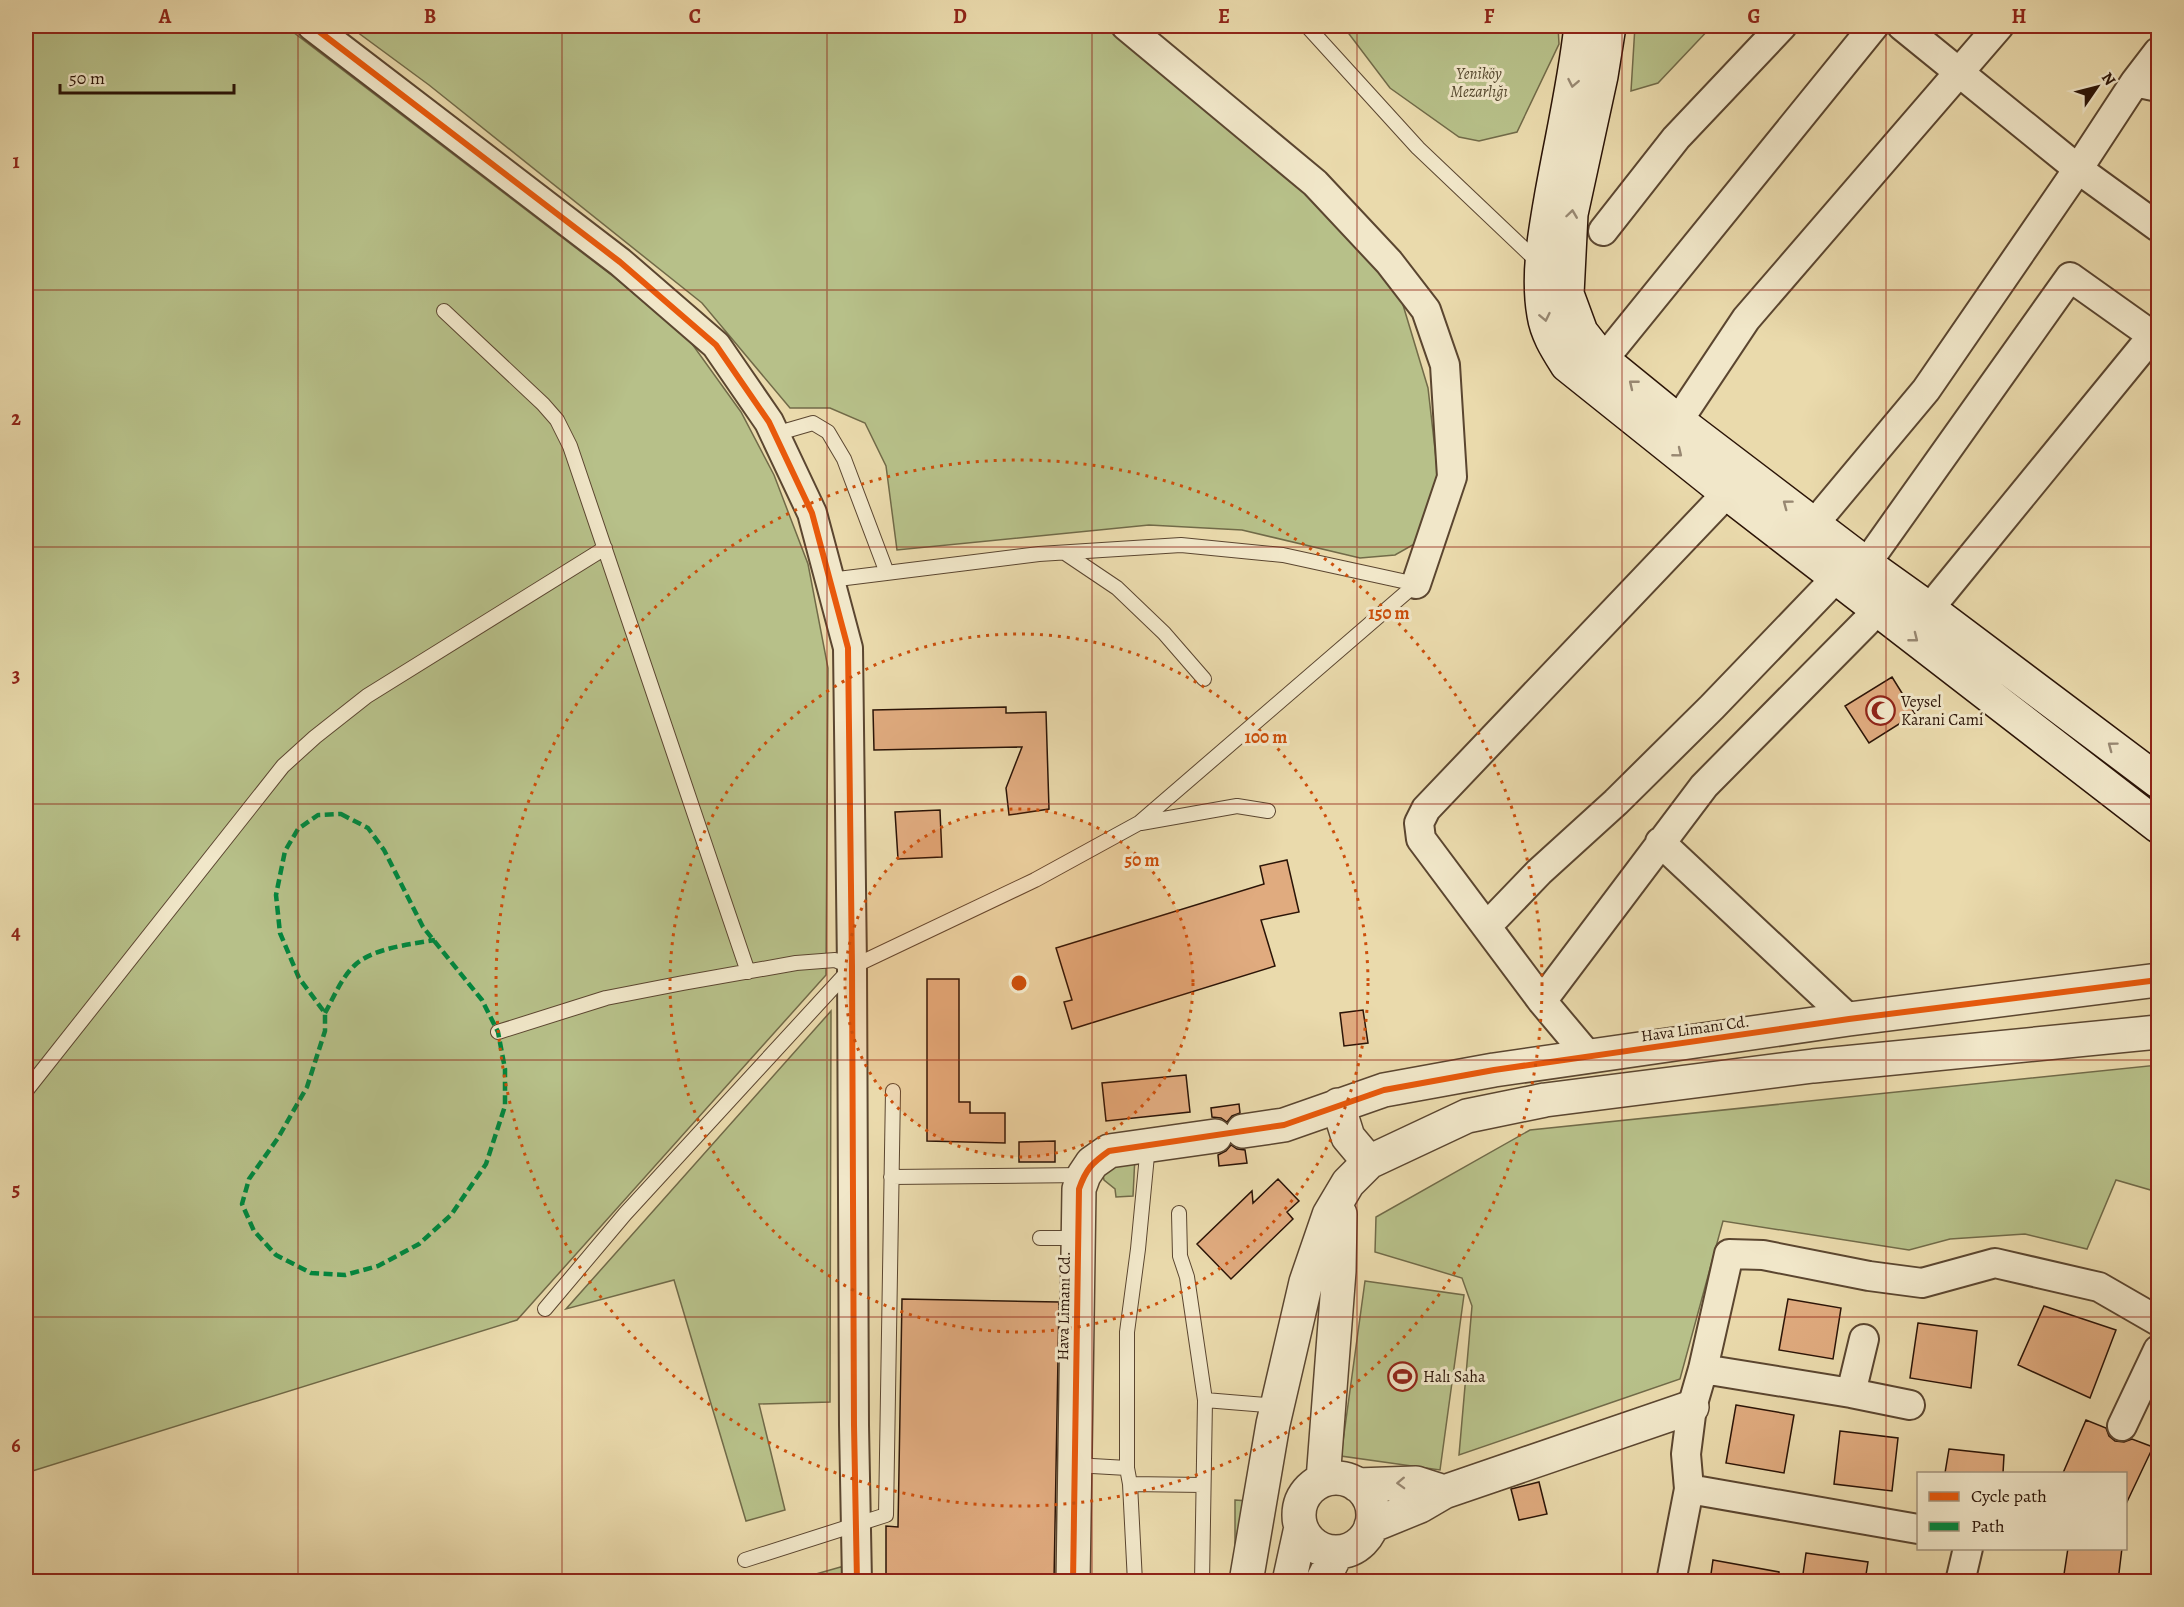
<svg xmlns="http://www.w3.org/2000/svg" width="2184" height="1607" font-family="Alegreya,serif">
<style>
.green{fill:#b7c089;stroke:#716a48;stroke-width:1.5}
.building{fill:#e0ab7f;stroke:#2b1407;stroke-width:1.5}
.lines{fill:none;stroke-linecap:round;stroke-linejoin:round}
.service-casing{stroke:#5b4630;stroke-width:16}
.minor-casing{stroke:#5b4630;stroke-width:32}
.tertiary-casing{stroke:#5b4630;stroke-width:36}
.secondary-casing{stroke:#2b1407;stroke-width:36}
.service{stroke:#f1e7c9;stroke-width:14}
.minor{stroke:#f1e7c9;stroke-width:28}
.tertiary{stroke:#f1e7c9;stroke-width:33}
.secondary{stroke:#f1e7c9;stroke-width:33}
.quiet{stroke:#00873e;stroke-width:4.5;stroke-dasharray:9 4.5;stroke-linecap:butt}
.cycleway-casing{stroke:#f1e7c9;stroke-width:10}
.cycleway{stroke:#e8590c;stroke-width:6}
.oneway{stroke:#988872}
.grid{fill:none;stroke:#8f2418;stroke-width:1.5;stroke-opacity:0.55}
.ring{fill:none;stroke:#cc4f0b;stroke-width:3;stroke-dasharray:3 6}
.labels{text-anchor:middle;stroke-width:6;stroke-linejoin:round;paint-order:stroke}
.park-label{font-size:16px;font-style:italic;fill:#55482e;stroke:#f1e7c9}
.poi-label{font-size:16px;fill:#2b1407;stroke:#f1e7c9;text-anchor:start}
.street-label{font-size:16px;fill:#2b1407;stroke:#f1e7c9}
.centre{fill:#cc4f0b;stroke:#f1e7c9;stroke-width:3}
.ring-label{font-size:18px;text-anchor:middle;font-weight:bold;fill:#cc4f0b;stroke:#f1e7c9;stroke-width:6;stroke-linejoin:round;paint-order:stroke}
.neatline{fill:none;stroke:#8f2418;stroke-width:2}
.grid-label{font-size:20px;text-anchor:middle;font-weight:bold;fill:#8f2418}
</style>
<rect width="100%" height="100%" fill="#eadaac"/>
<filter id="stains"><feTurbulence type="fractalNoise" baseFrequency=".00333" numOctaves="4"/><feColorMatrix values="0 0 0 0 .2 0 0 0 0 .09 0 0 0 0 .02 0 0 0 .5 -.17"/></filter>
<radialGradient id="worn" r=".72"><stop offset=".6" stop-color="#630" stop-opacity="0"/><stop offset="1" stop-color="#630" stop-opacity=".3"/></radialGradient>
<path class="green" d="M 26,26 L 285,26 L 614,277 L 690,341 L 741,412 L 774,475 L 808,564 L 828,668 L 826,975 L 517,1320 L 26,1473 Z
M 349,26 L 1108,26 L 1309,194 L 1400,295 L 1428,388 L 1438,476 L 1418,542 L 1395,555 L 1360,558 L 1242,530 L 1149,525 L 897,550 L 886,466 L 865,423 L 830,408 L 790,408 L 702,303 L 429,85 Z
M 1343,26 L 1558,26 L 1559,44 L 1517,132 L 1479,141 L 1459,137 L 1390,88 Z
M 1635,26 L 1712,26 L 1658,83 L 1631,91 Z
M 831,1011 L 830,1402 L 759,1404 L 785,1510 L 746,1521 L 674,1280 L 566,1309 Z
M 2158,1065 L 2158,1182 L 2154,1191 L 2116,1180 L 2087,1249 L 2025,1234 L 1950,1239 L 1909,1250 L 1723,1221 L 1680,1379 L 1459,1455 L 1472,1306 L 1462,1278 L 1375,1252 L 1376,1217 L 1530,1130 Z
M 1135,1156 L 1133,1196 L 1116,1197 L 1115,1189 L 1104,1180 L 1102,1171 Z
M 1365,1281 L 1464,1295 L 1440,1470 L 1341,1456 Z
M 1235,1500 L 1248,1501 L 1235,1565 Z
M 844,1566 L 844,1581 L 788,1582 Z"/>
<path class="building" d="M 1892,677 L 1915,714 L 1869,743 L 1845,706 Z
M 1006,707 L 1006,713 L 1046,712 L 1049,809 L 1009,815 L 1006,788 L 1022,747 L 874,750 L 873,710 Z
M 940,810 L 942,857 L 898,859 L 895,812 Z
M 1287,860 L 1299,912 L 1261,920 L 1275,966 L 1072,1029 L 1064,1002 L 1072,1000 L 1056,948 L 1264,884 L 1260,866 Z
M 927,979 L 959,979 L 959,1102 L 970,1102 L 970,1113 L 1005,1113 L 1005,1143 L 927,1141 Z
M 1363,1010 L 1368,1043 L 1344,1046 L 1340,1013 Z
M 1186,1075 L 1190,1112 L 1106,1121 L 1102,1083 Z
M 1239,1104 L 1240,1113 L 1232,1116 L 1227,1122 L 1221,1118 L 1212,1117 L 1211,1108 Z
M 1055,1141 L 1055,1162 L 1019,1162 L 1019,1142 Z
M 1231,1145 L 1237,1149 L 1245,1150 L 1247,1163 L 1219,1166 L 1218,1155 L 1226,1151 Z
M 1278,1179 L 1299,1201 L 1287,1212 L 1293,1219 L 1231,1279 L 1197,1244 L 1252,1191 L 1253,1203 Z
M 902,1299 L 1059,1302 L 1054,1581 L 886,1581 L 886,1526 L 898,1527 Z
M 1788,1299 L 1841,1308 L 1833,1359 L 1779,1350 Z
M 2044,1306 L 2116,1330 L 2090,1398 L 2018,1365 Z
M 1918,1323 L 1977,1331 L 1971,1388 L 1910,1378 Z
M 1736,1405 L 1794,1415 L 1784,1473 L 1726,1463 Z
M 2086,1420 L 2106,1428 L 2109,1436 L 2115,1441 L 2124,1442 L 2132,1439 L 2153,1447 L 2126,1504 L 2126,1473 L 2063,1473 Z
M 1840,1431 L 1898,1438 L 1892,1491 L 1834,1484 Z
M 1949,1449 L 2004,1455 L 2003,1473 L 1945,1473 Z
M 1539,1482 L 1547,1514 L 1519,1520 L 1511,1489 Z
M 2068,1548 L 2122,1548 L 2118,1581 L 2063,1581 Z
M 1806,1553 L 1868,1562 L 1865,1581 L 1802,1581 Z
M 1713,1560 L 1779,1572 L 1779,1581 L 1710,1581 Z"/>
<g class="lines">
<defs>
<path id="service" d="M 1307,26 L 1418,148 L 1538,262
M 444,311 L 543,404 L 557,420 L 570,446 L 748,972
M 775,434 L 813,423 L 828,432 L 844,459 L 887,573
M 1065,553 L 1117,588 L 1164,633 L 1204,679
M 830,580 L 1039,554 L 1181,545 L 1283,555 L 1416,584
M 1141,823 L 1237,806 L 1268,811
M 498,1032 L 606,998 L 683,983 L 796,963 L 835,960 L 852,967
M 26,1091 L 283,766 L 315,737 L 367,696 L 605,548
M 891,1177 L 1084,1175
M 1179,1213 L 1180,1256 L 1187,1277 L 1205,1400 L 1202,1582
M 1040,1238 L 1078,1238
M 545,1309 L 625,1214 L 852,967 L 1035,880 L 1139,823 L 1416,584
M 1205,1400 L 1277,1406
M 1075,1465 L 1127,1468
M 1130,1484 L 1203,1485
M 745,1560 L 886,1515 L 893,1091
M 1135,1582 L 1130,1484 L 1127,1468 L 1127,1332 L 1138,1249 L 1148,1145"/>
<path id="minor" d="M 312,26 L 620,262 L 716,345 L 769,422 L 812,513 L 848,648 L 852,967 L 854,1425 L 857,1582
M 1126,26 L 1315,183 L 1389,262 L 1426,310 L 1445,365 L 1452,477 L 1416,584
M 1902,26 L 2078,169 L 2135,82 L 2158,87
M 2135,82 L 2158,52
M 1603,231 L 1676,138 L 1782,26
M 1603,360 L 1874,26
M 1678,421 L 1746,319 L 1999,26
M 1814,524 L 1926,390 L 2078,169 L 2158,227
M 1866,564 L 2070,277 L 2153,336
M 1929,609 L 2158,329
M 1660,842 L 1849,1019
M 1487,926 L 1539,872 L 1616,802 L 1712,707 L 1837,577
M 1542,1001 L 1704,786 L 1878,610
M 1589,1057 L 1542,1001 L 1421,839 L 1419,823 L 1426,809 L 1727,493
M 1703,1369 L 1851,1393 L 1910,1405
M 1851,1393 L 1864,1339
M 2122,1426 L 2158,1350
M 1689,1489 L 1918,1529
M 1671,1582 L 1689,1489 L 1686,1454 L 1692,1407 L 1703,1369 L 1729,1254 L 1763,1255 L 1869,1276 L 1922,1283 L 1995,1263 L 2099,1287 L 2158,1321
M 1960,1582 L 1968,1548"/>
<path id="tertiary" d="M 1338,1105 L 1348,1137 L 1369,1162
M 1243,1131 L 1284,1125 L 1384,1090 L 1494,1070 L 1849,1019 L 2158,980
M1299 1515a37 37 0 1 1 74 0a37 37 0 1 1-74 0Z
M 1323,1480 L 1339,1271 L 1340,1214
M 1357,1485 L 1416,1483 L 1444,1492
M 1371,1526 L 1420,1506 L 1444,1492 L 1692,1407
M 1073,1582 L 1079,1189 L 1084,1175 L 1092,1163 L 1109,1151 L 1215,1136
M 1246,1582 L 1273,1424 L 1306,1282 L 1329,1215 L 1348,1183 L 1369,1162 L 1467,1116 L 1545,1100 L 1813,1066 L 2158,1032
M 1289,1582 L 1301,1527
M 1322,1582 L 1337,1552"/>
<path id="secondary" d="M 1581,26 C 1575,82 1562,137 1552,193 C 1545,233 1537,275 1544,315 C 1547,334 1557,349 1567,365 L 1727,493 L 2158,826
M 1609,26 L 1601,76 L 1571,214 L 1567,294 L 1581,332 L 1603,360 L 1678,421 L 1866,564 L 1929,609 L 2158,781"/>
</defs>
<use href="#service" class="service-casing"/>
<use href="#minor" class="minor-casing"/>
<use href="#tertiary" class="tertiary-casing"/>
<use href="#secondary" class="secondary-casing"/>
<use href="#service" class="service"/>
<use href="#minor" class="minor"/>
<use href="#tertiary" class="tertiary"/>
<use href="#secondary" class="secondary"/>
<path class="quiet" d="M 341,814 L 368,828 L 384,850 L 423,927 L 482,1000 L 498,1032 L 505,1069 L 505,1106 L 486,1164 L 451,1215 L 419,1244 L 378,1266 L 345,1275 L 311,1273 L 276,1255 L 254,1231 L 242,1204 L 249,1179 L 278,1138 L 307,1087 L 325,1031 L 325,1013 L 299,978 L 280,933 L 276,895 L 285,851 L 298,829 L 318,815 Z
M 325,1013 C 334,997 341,978 355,965 C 373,948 412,944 435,940"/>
<defs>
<path id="cycleway" d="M 312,26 L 620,262 L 716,345 L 769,422 L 812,513 L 848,648 L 852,967 L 854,1425 L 857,1582
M 1073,1582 L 1079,1189 C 1086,1169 1092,1163 1109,1151 L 1284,1125 L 1384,1090 L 1494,1070 L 1849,1019 L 2158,980"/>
</defs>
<use href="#cycleway" class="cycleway-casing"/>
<use href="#cycleway" class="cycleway"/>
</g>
<defs><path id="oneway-chevron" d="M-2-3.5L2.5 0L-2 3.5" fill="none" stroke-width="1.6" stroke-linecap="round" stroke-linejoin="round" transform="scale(1.5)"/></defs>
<g class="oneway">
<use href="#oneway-chevron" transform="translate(1573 83) rotate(101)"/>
<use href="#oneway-chevron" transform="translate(1572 214) rotate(-82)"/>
<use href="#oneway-chevron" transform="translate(1545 317) rotate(78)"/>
<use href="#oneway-chevron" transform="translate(1633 384) rotate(-141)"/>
<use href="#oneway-chevron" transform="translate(1678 453) rotate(39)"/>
<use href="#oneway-chevron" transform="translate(1787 504) rotate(-143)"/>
<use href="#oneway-chevron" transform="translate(1914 638) rotate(38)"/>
<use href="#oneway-chevron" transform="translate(2112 746) rotate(-143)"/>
<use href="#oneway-chevron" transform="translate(1401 1483) rotate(178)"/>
</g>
<path class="grid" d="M 298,26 L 298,1582M 562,26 L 562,1582M 827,26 L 827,1582M 1092,26 L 1092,1582M 1357,26 L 1357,1582M 1622,26 L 1622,1582M 1886,26 L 1886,1582M 26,290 L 2158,290M 26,547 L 2158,547M 26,804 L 2158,804M 26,1060 L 2158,1060M 26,1317 L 2158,1317"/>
<circle cx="1019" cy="983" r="174" fill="#cc4f0b" fill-opacity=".12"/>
<g class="ring">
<circle cx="1019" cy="983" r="174"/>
<circle cx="1019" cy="983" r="349"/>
<circle cx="1019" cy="983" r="523"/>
</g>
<defs>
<symbol id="mosque-ring" viewBox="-11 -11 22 22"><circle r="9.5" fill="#f1e7c9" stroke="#8f2418" stroke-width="1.5"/><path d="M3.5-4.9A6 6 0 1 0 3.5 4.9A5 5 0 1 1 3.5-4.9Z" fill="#8f2418"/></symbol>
<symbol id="stadium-ring" viewBox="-11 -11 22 22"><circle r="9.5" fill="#f1e7c9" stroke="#8f2418" stroke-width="1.5"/><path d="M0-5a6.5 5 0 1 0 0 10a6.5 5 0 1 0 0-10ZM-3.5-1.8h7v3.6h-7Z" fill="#8f2418"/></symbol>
</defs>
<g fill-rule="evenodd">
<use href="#mosque-ring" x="1864" y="694" width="33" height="33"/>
<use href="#stadium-ring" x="1386" y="1360" width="33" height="33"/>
</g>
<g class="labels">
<g class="park-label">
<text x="1479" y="79">Yeniköy<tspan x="1479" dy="18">Mezarlığı</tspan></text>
</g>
<g class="poi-label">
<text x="1901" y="707">Veysel<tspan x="1901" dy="18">Karani Cami</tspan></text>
<text x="1423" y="1382">Halı Saha</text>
</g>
<g class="street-label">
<text transform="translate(1695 1028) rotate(-8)" y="6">Hava Limanı Cd.</text>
<text transform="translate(1063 1306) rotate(-89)" y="6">Hava Limanı Cd.</text>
</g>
</g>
<circle cx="1019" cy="983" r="9" class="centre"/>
<g class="ring-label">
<text x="1389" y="619">150 m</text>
<text x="1266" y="743">100 m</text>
<text x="1142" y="866">50 m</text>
</g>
<rect width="2184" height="1607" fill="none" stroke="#eadaac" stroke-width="66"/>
<rect x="1917" y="1472" width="210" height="78" fill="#f1e7c9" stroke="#a2937b" stroke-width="1.5"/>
<rect x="1929" y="1492" width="30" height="9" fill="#e8590c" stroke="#a2937b" stroke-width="1.5"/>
<text x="1971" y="1502" font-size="18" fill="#2b1407">Cycle path</text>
<rect x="1929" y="1522" width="30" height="9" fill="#00873e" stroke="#a2937b" stroke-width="1.5"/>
<text x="1971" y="1532" font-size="18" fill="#2b1407">Path</text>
<g transform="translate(2097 87) rotate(55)" stroke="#f1e7c9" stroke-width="4.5" paint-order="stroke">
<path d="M0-4.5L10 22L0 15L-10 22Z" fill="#2b1407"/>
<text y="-9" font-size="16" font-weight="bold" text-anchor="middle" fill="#2b1407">N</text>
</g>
<path d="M60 84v9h174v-9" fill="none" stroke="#2b1407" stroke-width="3"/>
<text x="69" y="84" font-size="18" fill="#2b1407" stroke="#f1e7c9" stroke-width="4.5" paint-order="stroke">50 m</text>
<rect x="33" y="33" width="2118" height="1541" class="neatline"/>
<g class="grid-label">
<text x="165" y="23">A</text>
<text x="430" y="23">B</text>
<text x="695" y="23">C</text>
<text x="960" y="23">D</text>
<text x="1224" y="23">E</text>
<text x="1489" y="23">F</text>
<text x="1754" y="23">G</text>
<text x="2019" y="23">H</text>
<text x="16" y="168">1</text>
<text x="16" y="425">2</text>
<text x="16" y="682">3</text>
<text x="16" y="939">4</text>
<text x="16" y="1196">5</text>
<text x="16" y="1452">6</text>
</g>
<rect width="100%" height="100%" filter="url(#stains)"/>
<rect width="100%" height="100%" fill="url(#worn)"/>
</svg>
